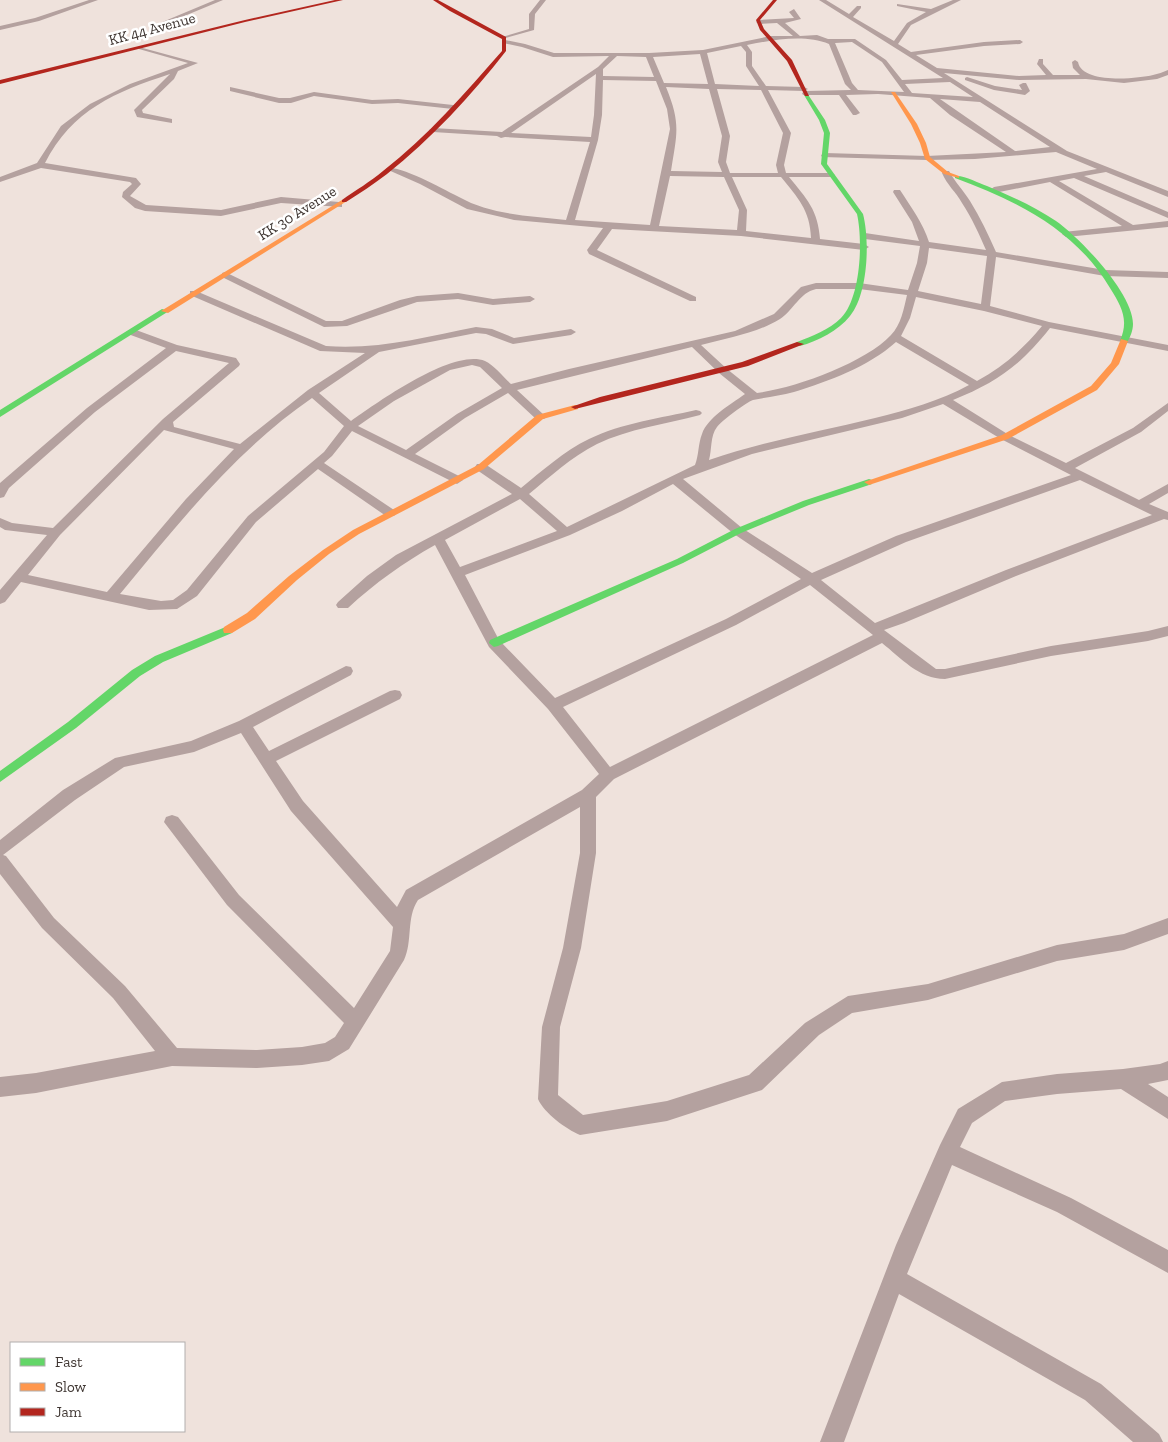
<svg xmlns="http://www.w3.org/2000/svg" width="1168" height="1442" font-family="'Zilla Slab',serif">
<style>
.lines{fill:none;stroke-linecap:round;stroke-linejoin:round}
.street{fill:#b4a19f;fill-rule:evenodd}
.fast{fill:#63d668;fill-rule:evenodd}
.slow{fill:#ff974d;fill-rule:evenodd}
.jam{fill:#b3261e;fill-rule:evenodd}
.labels{text-anchor:middle;stroke-width:5;stroke-linejoin:round;paint-order:stroke}
.far-street-label{font-size:15px;fill:#3e3531;stroke:#fff}
</style>
<rect width="100%" height="100%" fill="#efe2dc"/>
<g class="lines">
<path class="street" d="M 89,0 L 98,0 L 39,21 L 0,30 L 0,26 L 35,18 Z
M 215,0 L 223,0 L 165,24 L 160,23 Z
M 540,0 L 546,0 L 535,14 L 534,30 L 502,39 L 502,37 L 529,29 L 529,14 Z
M 819,0 L 826,0 L 849,14 L 857,6 L 861,6 L 861,8 L 853,17 L 894,41 L 907,23 L 926,12 L 897,6 L 897,4 L 931,9 L 953,0 L 961,0 L 911,25 L 898,44 L 911,52 L 984,42 L 1020,40 L 1023,42 L 1020,44 L 984,46 L 916,55 L 937,68 L 1019,76 L 1046,75 L 1037,64 L 1039,59 L 1043,59 L 1043,64 L 1053,75 L 1080,75 L 1073,68 L 1072,62 L 1075,60 L 1078,62 C 1082,84 1136,79 1153,75 C 1158,74 1163,72 1168,70 L 1168,75 L 1157,79 L 1124,83 L 1086,79 L 1019,80 L 944,73 L 1067,151 L 1168,191 L 1168,197 L 1106,172 L 1084,176 L 1168,212 L 1168,218 L 1074,178 L 1059,181 L 1133,225 L 1168,221 L 1168,227 L 1066,237 L 1062,234 L 1063,232 L 1122,226 L 1050,182 L 994,193 L 990,190 L 994,187 L 1097,169 L 1056,152 L 975,159 L 927,160 L 822,157 L 821,155 L 825,153 L 927,156 L 1006,152 L 950,115 L 930,98 L 878,94 L 846,95 L 860,113 L 856,115 L 853,115 L 839,95 L 803,95 L 802,93 L 806,91 L 851,90 L 845,84 L 829,44 C 805,34 772,40 747,45 L 752,52 L 752,66 L 766,86 L 804,87 L 808,89 L 804,91 L 768,90 L 791,133 L 784,165 L 786,173 L 831,173 L 835,175 L 831,177 L 789,177 C 807,199 818,210 820,239 L 864,244 L 869,247 L 864,250 L 741,236 L 612,229 L 597,250 L 696,297 L 696,301 L 690,301 L 589,254 L 587,250 L 603,228 L 514,220 L 467,209 L 420,184 L 386,169 C 395,162 447,191 459,197 C 491,215 530,216 566,220 L 590,142 L 505,137 L 501,138 L 497,136 L 433,132 L 429,130 L 433,128 L 502,132 L 598,67 L 609,56 L 553,57 L 522,47 L 503,43 L 503,41 L 505,40 L 525,44 L 554,53 L 649,53 L 703,50 L 771,36 L 793,36 L 777,23 L 759,24 L 756,22 L 759,20 L 794,18 L 789,12 L 794,9 L 801,19 L 785,23 L 800,36 L 817,35 L 828,39 L 855,39 L 886,60 L 902,80 L 943,78 ZM 852,42 L 882,62 L 904,92 L 858,90 L 852,83 L 835,43 ZM 741,46 L 746,52 L 746,66 L 759,86 L 715,84 L 707,53 ZM 700,54 L 708,84 L 664,83 L 653,57 ZM 617,56 L 646,57 L 654,77 L 603,76 L 603,69 ZM 596,74 L 594,115 L 591,137 L 511,133 ZM 603,80 L 656,81 L 667,109 L 670,129 L 650,225 L 575,220 L 598,140 L 602,115 ZM 950,82 L 973,97 L 912,93 L 905,84 ZM 666,87 L 709,89 L 722,136 L 718,162 L 722,172 L 671,171 C 677,133 681,124 666,87 ZM 717,89 L 761,90 L 783,133 L 776,165 L 778,173 L 730,173 L 726,162 L 730,136 ZM 940,99 L 980,102 L 1050,147 L 1015,151 ZM 670,176 L 724,177 L 739,210 L 737,230 L 659,226 ZM 732,177 L 781,177 C 798,198 810,210 811,238 L 746,231 L 747,210 Z
M 139,47 L 198,63 L 178,71 L 174,79 L 142,110 L 143,113 L 172,119 L 172,123 L 137,117 L 134,110 L 170,74 C 115,92 72,110 45,163 L 136,178 L 141,184 L 130,196 L 146,205 L 221,210 L 281,197 L 339,202 L 342,203 L 342,207 L 281,203 L 221,216 L 145,211 L 135,208 L 122,197 L 123,192 L 132,184 L 130,182 L 41,168 L 0,182 L 0,177 L 37,163 L 61,126 L 90,104 L 130,84 L 188,63 L 139,49 Z
M 967,77 L 995,86 L 1022,90 L 1019,85 L 1023,83 L 1026,83 L 1030,91 L 1025,95 L 994,90 L 965,80 L 965,78 Z
M 230,87 L 279,98 L 290,98 L 314,92 L 372,100 L 398,99 L 453,105 L 457,107 L 453,109 L 398,103 L 372,104 L 314,96 L 291,103 L 279,103 L 230,91 Z
M 943,171 L 949,171 C 955,182 963,190 970,201 C 980,217 988,234 996,252 L 1105,270 L 1168,272 L 1168,278 L 1105,276 L 996,257 L 990,306 L 1049,322 L 1168,345 L 1168,351 L 1050,328 C 1021,365 997,382 953,400 L 1009,435 L 1066,463 L 1133,428 L 1168,403 L 1168,411 L 1141,432 L 1075,468 L 1139,500 L 1168,484 L 1168,493 L 1149,504 L 1168,512 L 1168,520 L 1164,519 L 1016,576 L 904,623 L 884,630 L 936,669 L 945,669 L 1051,646 L 1148,631 L 1168,626 L 1168,636 L 1148,641 L 1051,656 L 945,679 C 919,679 901,658 882,643 L 614,779 L 596,797 L 596,853 L 581,948 L 560,1027 L 558,1095 L 583,1115 L 667,1101 L 749,1075 L 805,1023 L 848,996 L 928,984 L 1057,945 L 1124,934 L 1168,918 L 1168,934 L 1124,950 L 1057,961 L 928,1000 L 852,1013 L 819,1035 L 762,1090 L 667,1121 L 580,1135 C 566,1129 544,1113 538,1099 L 542,1027 L 563,948 L 580,853 L 580,807 L 418,900 C 406,918 413,941 404,960 L 349,1049 L 329,1061 L 302,1065 L 257,1068 L 172,1066 L 36,1093 L 0,1097 L 0,1077 L 36,1073 L 155,1051 L 113,998 L 42,928 L 0,874 L 0,840 L 63,790 L 115,758 L 191,741 L 239,721 L 346,666 L 351,667 L 353,671 L 351,675 L 253,727 L 269,751 L 390,691 L 395,690 L 400,691 L 402,695 L 400,699 L 276,761 L 303,801 L 397,907 L 406,890 L 582,790 L 599,774 L 548,709 L 489,647 L 435,545 C 403,563 375,583 348,608 L 338,608 L 336,605 L 338,602 L 367,576 L 396,555 L 512,494 L 477,470 L 475,467 L 477,464 L 485,464 L 521,488 C 542,471 564,451 589,439 C 622,423 661,418 696,410 L 700,411 L 702,413 L 700,415 C 666,424 628,429 597,444 C 571,457 550,477 529,494 L 567,527 L 695,465 C 699,455 698,444 702,434 C 708,417 730,405 745,394 L 719,373 L 692,347 L 517,390 L 544,415 L 546,417 L 544,419 L 536,419 L 508,393 L 465,418 L 415,454 L 461,477 L 463,480 L 457,484 L 352,431 L 332,456 L 324,463 L 394,510 L 396,513 L 394,516 L 386,516 L 318,469 L 256,522 L 197,596 L 177,609 L 149,610 L 21,582 L 5,602 L 0,604 L 0,590 L 47,535 L 5,530 L 0,527 L 0,518 L 12,523 L 53,528 L 163,419 L 229,363 L 176,351 L 95,412 L 9,488 L 4,497 L 0,498 L 0,483 L 87,408 L 166,348 L 128,334 L 128,330 L 136,330 L 177,345 L 236,358 L 240,364 L 239,366 L 173,422 L 174,427 L 240,444 L 308,390 L 365,353 L 320,351 L 190,295 L 190,291 L 196,291 L 326,346 C 377,350 426,337 476,327 L 492,329 L 514,338 L 571,329 L 576,332 L 571,335 L 513,344 L 486,334 L 476,333 L 379,352 L 319,393 L 351,421 C 378,402 453,348 485,361 C 494,365 504,378 511,384 L 569,369 L 735,331 L 774,314 L 801,287 L 816,283 L 859,283 L 908,290 L 917,263 L 920,246 L 865,239 L 861,236 L 865,233 L 919,241 L 912,222 L 893,192 L 894,190 L 900,190 C 911,207 923,223 929,242 L 986,250 C 979,234 972,218 962,203 C 956,192 947,185 942,173 ZM 929,248 L 987,256 L 981,304 L 918,291 L 927,263 ZM 816,289 L 859,289 L 907,295 C 904,308 901,325 891,335 C 865,363 795,388 757,393 L 727,369 L 701,345 C 728,338 757,333 780,319 C 794,310 799,293 816,289 ZM 916,297 L 984,311 L 1042,326 C 1023,349 1003,367 977,381 L 901,336 L 910,318 ZM 896,342 L 969,385 C 940,401 907,410 875,418 C 819,432 763,441 709,460 C 712,450 710,436 717,427 C 720,422 748,401 753,400 C 767,397 780,396 794,392 C 829,381 868,367 896,342 ZM 472,365 L 480,367 L 502,388 L 457,414 L 406,450 L 358,426 L 394,401 L 450,370 ZM 312,398 L 344,426 L 324,452 L 248,516 L 187,590 L 173,600 L 161,601 L 120,594 C 179,523 235,451 312,398 ZM 943,404 L 1001,439 L 1071,475 L 896,536 L 812,573 L 742,528 L 683,479 L 752,454 L 902,418 ZM 164,430 L 234,449 L 186,499 L 107,592 L 28,575 L 60,535 ZM 1080,480 L 1152,515 L 1006,570 L 875,623 L 821,580 L 906,542 ZM 673,484 L 734,534 L 801,579 L 726,619 L 555,698 L 499,640 L 465,575 L 570,535 L 622,511 ZM 520,499 L 557,531 L 460,567 L 445,540 ZM 810,585 L 873,635 L 610,767 L 563,707 L 736,625 ZM 241,733 L 291,811 L 393,927 L 390,951 L 354,1008 L 239,895 L 178,817 L 172,815 L 166,817 L 164,822 L 227,905 L 344,1023 L 335,1037 L 325,1043 L 302,1047 L 257,1050 L 177,1048 L 125,986 L 54,918 L 6,856 L 3,855 L 75,800 L 124,767 L 194,752 Z
M 225,272 L 326,321 L 342,321 L 400,300 L 417,296 L 458,293 L 493,299 L 530,296 L 535,299 L 530,302 L 493,305 L 458,299 L 417,302 L 347,326 L 324,327 L 222,277 L 222,273 Z
M 1168,1061 L 1168,1080 L 1148,1084 L 1168,1097 L 1168,1119 L 1121,1089 L 1057,1094 L 1005,1101 L 972,1123 L 960,1147 L 1071,1198 L 1168,1250 L 1168,1273 L 1057,1212 L 952,1165 L 907,1274 L 1101,1384 L 1159,1434 L 1163,1442 L 1133,1442 L 1085,1400 L 899,1294 L 844,1442 L 820,1442 L 896,1245 L 940,1145 L 958,1109 L 1002,1082 L 1057,1074 L 1123,1069 L 1160,1064 Z"/>
<path class="fast" d="M 807,93 L 825,120 L 830,133 L 827,164 L 863,214 C 870,241 868,294 850,316 C 838,331 818,341 800,346 L 796,344 L 797,342 C 812,336 829,330 841,318 C 861,298 863,240 857,214 L 821,164 L 824,133 L 819,120 L 804,95 Z
M 955,176 C 965,175 978,183 987,186 C 1011,196 1035,207 1056,221 C 1080,238 1133,293 1133,324 C 1133,331 1130,337 1127,343 L 1120,341 C 1129,320 1122,307 1110,288 C 1075,229 1017,201 955,178 Z
M 162,309 L 169,311 L 0,417 L 0,410 Z
M 869,479 L 872,480 L 872,484 L 809,505 L 741,533 L 683,563 L 498,646 L 494,647 L 489,643 L 490,640 L 677,559 L 735,529 L 803,501 Z
M 228,626 L 232,627 L 233,630 L 232,633 L 163,662 L 140,676 L 76,728 L 0,782 L 0,771 L 68,722 L 132,670 L 155,656 Z"/>
<path class="slow" d="M 891,92 L 895,92 L 917,124 L 926,143 L 930,157 L 948,172 L 959,176 L 959,178 L 944,174 L 925,159 L 920,143 L 911,124 Z
M 342,200 L 347,201 L 168,313 L 161,311 Z
M 1121,339 L 1128,341 L 1119,364 L 1097,390 L 1008,439 L 872,484 L 869,485 L 864,482 L 1002,435 L 1091,386 L 1111,363 Z
M 575,405 L 578,405 L 578,409 L 543,419 L 484,469 L 359,534 L 329,554 L 297,580 L 255,619 L 232,633 L 224,633 L 223,630 L 224,627 L 247,613 L 289,576 L 323,550 L 353,530 L 478,465 L 537,415 Z"/>
<path class="jam" d="M 335,0 L 343,0 L 245,22 L 0,84 L 0,80 L 245,20 Z
M 433,0 L 438,0 L 506,37 L 506,51 C 472,95 431,139 387,174 C 374,184 360,193 346,202 L 342,202 L 342,200 C 356,190 370,182 383,171 C 427,137 465,93 502,51 L 502,39 L 450,11 Z
M 773,0 L 777,0 L 760,20 L 764,29 L 792,60 L 809,96 L 805,96 L 787,61 L 760,30 L 756,20 Z
M 797,342 L 804,344 L 748,366 L 575,409 L 571,407 L 600,397 L 742,362 Z"/>
</g>
<g class="labels">
<g class="far-street-label">
<text transform="translate(152 29) rotate(-15)" y="5">KK 44 Avenue</text>
<text transform="translate(297 213) rotate(-32)" y="5">KK 30 Avenue</text>
</g>
</g>
<rect x="10" y="1342" width="175" height="90" fill="#ffffff" stroke="#b2aead"/>
<rect x="20" y="1358" width="25" height="8" fill="#63d668" stroke="#b2aead"/>
<text x="55" y="1367" font-size="15" fill="#3e3531">Fast</text>
<rect x="20" y="1383" width="25" height="8" fill="#ff974d" stroke="#b2aead"/>
<text x="55" y="1392" font-size="15" fill="#3e3531">Slow</text>
<rect x="20" y="1408" width="25" height="8" fill="#b3261e" stroke="#b2aead"/>
<text x="55" y="1417" font-size="15" fill="#3e3531">Jam</text>
</svg>
